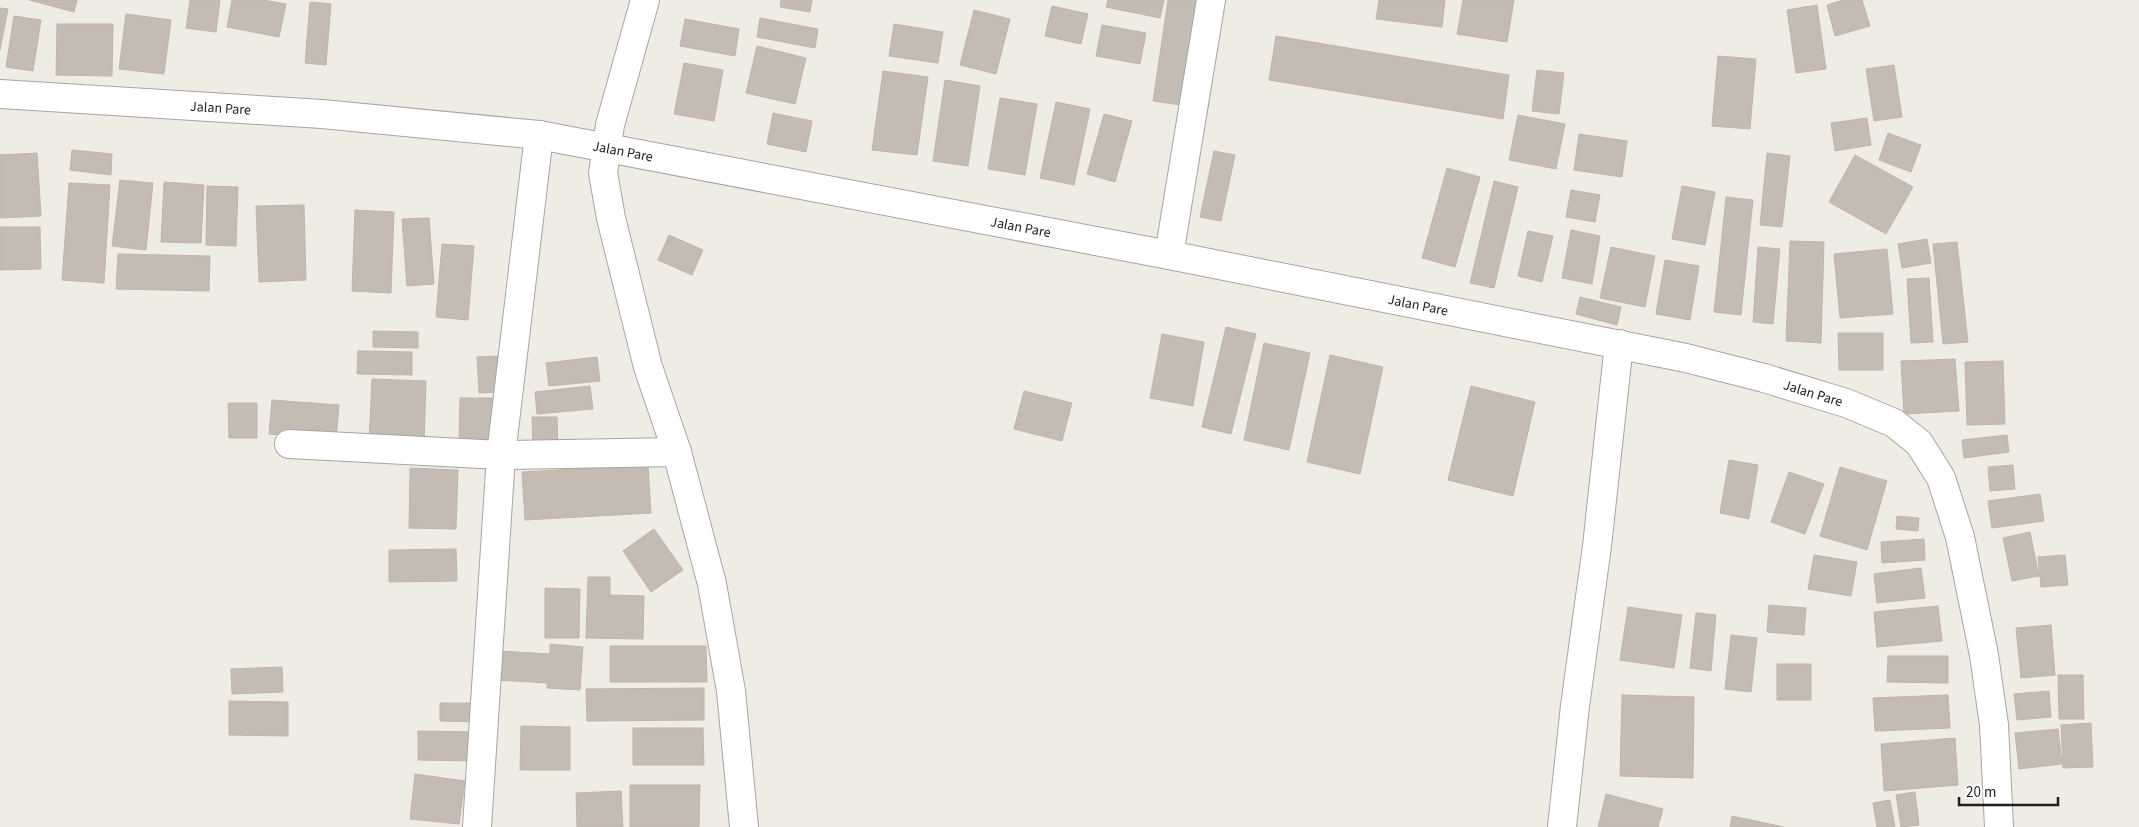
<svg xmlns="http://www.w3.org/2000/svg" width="2139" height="827" font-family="'Source Sans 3',sans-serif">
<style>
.building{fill:#c4bcb3;stroke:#c1b4a6}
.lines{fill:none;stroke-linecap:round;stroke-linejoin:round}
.minor-casing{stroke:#a5a5a5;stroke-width:30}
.minor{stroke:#fff;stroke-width:28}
.labels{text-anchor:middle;stroke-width:4;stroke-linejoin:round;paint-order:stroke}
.street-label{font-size:14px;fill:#1e1e1e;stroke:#fff}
</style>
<rect width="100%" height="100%" fill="#efece4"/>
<path class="building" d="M 29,0 L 77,0 L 74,12 Z
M 190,0 L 220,0 L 216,32 L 186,28 Z
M 232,0 L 263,0 L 286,4 L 279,37 L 227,27 Z
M 781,0 L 812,0 L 810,12 L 780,7 Z
M 1108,0 L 1164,0 L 1160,18 L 1106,7 Z
M 1168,0 L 1223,0 L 1208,109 L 1153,101 Z
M 1379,0 L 1445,0 L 1442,27 L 1376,19 Z
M 1463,0 L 1514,0 L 1507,42 L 1457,34 Z
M 1843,0 L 1862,0 L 1870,26 L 1835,36 L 1827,5 Z
M 310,2 L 331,4 L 326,65 L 305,63 Z
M 1817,5 L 1826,69 L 1796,73 L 1787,10 Z
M 1052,6 L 1088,14 L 1081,44 L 1045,36 Z
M 0,8 L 8,9 L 0,50 Z
M 974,10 L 1010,19 L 996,74 L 960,65 Z
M 126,14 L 171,20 L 164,74 L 119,69 Z
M 14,16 L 41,20 L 33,71 L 6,67 Z
M 760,18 L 818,29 L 815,48 L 757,37 Z
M 685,19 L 739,29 L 735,56 L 680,46 Z
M 57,24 L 113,24 L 112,76 L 56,75 Z
M 894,24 L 943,32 L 938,63 L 889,56 Z
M 1102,25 L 1146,33 L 1140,64 L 1096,56 Z
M 1276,36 L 1509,75 L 1503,119 L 1269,80 Z
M 757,46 L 806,58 L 795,104 L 746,93 Z
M 1718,56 L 1756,59 L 1750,129 L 1712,126 Z
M 684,63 L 723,70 L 714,121 L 674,114 Z
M 1894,65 L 1902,117 L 1874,121 L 1866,69 Z
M 1537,70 L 1564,73 L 1559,114 L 1532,111 Z
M 883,71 L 928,77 L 917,155 L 872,150 Z
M 945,80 L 980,86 L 968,166 L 933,161 Z
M 1000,98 L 1037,104 L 1025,175 L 988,169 Z
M 1056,102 L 1090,109 L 1074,185 L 1040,178 Z
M 773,113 L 812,121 L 806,152 L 767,144 Z
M 1104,114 L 1132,121 L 1115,182 L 1087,174 Z
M 1518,115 L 1565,124 L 1556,169 L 1509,160 Z
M 1867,118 L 1871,145 L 1835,151 L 1831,123 Z
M 1888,133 L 1921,145 L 1911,172 L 1879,160 Z
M 1579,134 L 1627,141 L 1622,177 L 1574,170 Z
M 72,150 L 112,154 L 111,175 L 70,170 Z
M 1214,151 L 1235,155 L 1221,221 L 1200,217 Z
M 37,153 L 41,216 L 0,218 L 0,155 Z
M 1767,153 L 1790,156 L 1782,227 L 1760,225 Z
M 1855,155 L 1913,187 L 1886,234 L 1829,202 Z
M 1447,168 L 1480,177 L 1455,267 L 1422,258 Z
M 120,180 L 153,183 L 146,250 L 112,246 Z
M 1494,181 L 1518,187 L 1494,288 L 1470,283 Z
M 164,182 L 204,185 L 201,243 L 161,242 Z
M 69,183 L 110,185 L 104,283 L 62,280 Z
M 207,186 L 238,187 L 236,246 L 206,245 Z
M 1682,186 L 1715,192 L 1705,245 L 1672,239 Z
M 1571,190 L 1600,195 L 1595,222 L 1566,217 Z
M 1726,197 L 1753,200 L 1741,315 L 1714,312 Z
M 304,205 L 306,280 L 259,282 L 256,206 Z
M 355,210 L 394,212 L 391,293 L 352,291 Z
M 429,218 L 434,284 L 407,286 L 402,219 Z
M 0,227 L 40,227 L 41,269 L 0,270 Z
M 1571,230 L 1600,236 L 1592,284 L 1562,278 Z
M 1528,231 L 1553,236 L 1542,282 L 1518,276 Z
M 669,235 L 703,250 L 692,275 L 658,260 Z
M 1927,239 L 1931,263 L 1902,268 L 1898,244 Z
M 1790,241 L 1824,242 L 1821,343 L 1786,341 Z
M 1957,242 L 1968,342 L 1943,344 L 1933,244 Z
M 442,244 L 474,246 L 468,320 L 436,317 Z
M 1611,247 L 1655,256 L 1645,307 L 1600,298 Z
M 1758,247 L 1780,249 L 1773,324 L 1753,322 Z
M 1887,249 L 1893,314 L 1840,318 L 1834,254 Z
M 118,254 L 210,256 L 209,291 L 116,289 Z
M 1665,260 L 1699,266 L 1690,320 L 1656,314 Z
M 1929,278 L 1933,342 L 1911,343 L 1907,279 Z
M 1580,297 L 1621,307 L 1617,325 L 1576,314 Z
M 1226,327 L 1256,334 L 1231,434 L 1202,427 Z
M 373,331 L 418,332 L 418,348 L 373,347 Z
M 1838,333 L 1883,333 L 1883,370 L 1839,370 Z
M 1162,334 L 1204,342 L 1193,406 L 1150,398 Z
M 1264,343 L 1310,353 L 1289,450 L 1244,440 Z
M 358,351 L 412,352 L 412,375 L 357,374 Z
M 1330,355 L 1383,367 L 1360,474 L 1307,462 Z
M 498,356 L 500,392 L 479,393 L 477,357 Z
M 597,357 L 600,381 L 549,386 L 546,363 Z
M 1955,359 L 1959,411 L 1904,414 L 1901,361 Z
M 2003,361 L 2005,424 L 1967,425 L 1965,362 Z
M 372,379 L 426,381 L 424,444 L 369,441 Z
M 590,386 L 593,409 L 537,414 L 535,392 Z
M 1471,386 L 1535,402 L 1513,496 L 1448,480 Z
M 1024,391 L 1072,403 L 1062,441 L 1014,429 Z
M 460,398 L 497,398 L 497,444 L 459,443 Z
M 272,400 L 339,405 L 336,440 L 269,434 Z
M 228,403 L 257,403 L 257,438 L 229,438 Z
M 532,417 L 557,417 L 558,451 L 533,451 Z
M 2007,435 L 2009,452 L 1964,458 L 1962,440 Z
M 1729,460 L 1758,465 L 1749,519 L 1720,513 Z
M 648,465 L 651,513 L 525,520 L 522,472 Z
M 2013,465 L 2015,489 L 1990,491 L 1988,467 Z
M 1840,467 L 1887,481 L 1867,550 L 1820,536 Z
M 410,468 L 458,470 L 456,529 L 409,528 Z
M 1789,472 L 1824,484 L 1805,534 L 1771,522 Z
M 2040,494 L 2044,521 L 1992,528 L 1988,501 Z
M 1897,516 L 1919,518 L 1918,531 L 1896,529 Z
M 654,529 L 683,570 L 651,592 L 623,551 Z
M 2030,532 L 2039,576 L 2012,581 L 2003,538 Z
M 1924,539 L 1925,560 L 1882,563 L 1881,542 Z
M 456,549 L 457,581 L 389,582 L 389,550 Z
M 1814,555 L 1857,562 L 1851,596 L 1808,589 Z
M 2065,555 L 2068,585 L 2041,587 L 2038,557 Z
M 1921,568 L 1925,598 L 1877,603 L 1874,574 Z
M 588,577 L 610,577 L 610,595 L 644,596 L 643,639 L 586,638 Z
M 545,588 L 580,589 L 579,638 L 545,638 Z
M 1769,605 L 1806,608 L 1804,635 L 1767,632 Z
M 1938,606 L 1942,641 L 1877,647 L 1874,612 Z
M 1628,607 L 1682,615 L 1674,668 L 1620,660 Z
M 1696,613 L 1716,615 L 1711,671 L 1690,668 Z
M 2051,625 L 2055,675 L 2021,678 L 2016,628 Z
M 1731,635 L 1757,638 L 1751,692 L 1725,689 Z
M 550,644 L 583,647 L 580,690 L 547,688 L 547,683 L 496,680 L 498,651 L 550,654 Z
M 610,646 L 706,646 L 707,682 L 610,682 Z
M 1888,656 L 1948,656 L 1948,683 L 1887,682 Z
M 1777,664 L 1811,664 L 1811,700 L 1777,700 Z
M 282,667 L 283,692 L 232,694 L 231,669 Z
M 2058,675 L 2083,675 L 2084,719 L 2059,719 Z
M 704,688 L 704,720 L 587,721 L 586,689 Z
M 2049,691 L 2051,717 L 2017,720 L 2014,694 Z
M 1622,695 L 1694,697 L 1693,778 L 1620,776 Z
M 1948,695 L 1950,728 L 1875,731 L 1873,698 Z
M 229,701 L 288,702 L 288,736 L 229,735 Z
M 440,703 L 479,703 L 479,722 L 440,721 Z
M 2091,723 L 2093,767 L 2063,768 L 2061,725 Z
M 521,726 L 570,727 L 570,770 L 520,770 Z
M 633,728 L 703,728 L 704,765 L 633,765 Z
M 2058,729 L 2062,764 L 2019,769 L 2015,733 Z
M 418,731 L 472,732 L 472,761 L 418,760 Z
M 1955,738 L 1958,785 L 1884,791 L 1881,744 Z
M 415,774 L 465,781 L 459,824 L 410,819 Z
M 630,785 L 700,785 L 699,827 L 630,827 Z
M 621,791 L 623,827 L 577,827 L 576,793 Z
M 1915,792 L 1919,825 L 1901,827 L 1896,795 Z
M 1606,794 L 1663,809 L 1658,827 L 1598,827 Z
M 1890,800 L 1895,827 L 1877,827 L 1873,803 Z
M 1732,816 L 1784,827 L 1730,827 Z"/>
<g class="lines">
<defs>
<g id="minor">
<path d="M 645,0 L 610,125 L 603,173 L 611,218 L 648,367 L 677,452 L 712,584 L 731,691 L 744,827"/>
<path id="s1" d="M 0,94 L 322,114 L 539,135 L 1169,255 L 1686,358 L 1764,378 L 1846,403 L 1894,423 L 1919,443 L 1941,478 L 1960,537 L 1984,655 L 1994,725 L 1999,827"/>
<path d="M 1169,255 L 1211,0"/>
<path d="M 289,444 L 501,455 L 677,452"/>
<path d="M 477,827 L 501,455 L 539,135"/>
<path d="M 1562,827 L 1575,706 L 1597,546 L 1619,344"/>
</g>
</defs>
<use href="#minor" class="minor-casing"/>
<use href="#minor" class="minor"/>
</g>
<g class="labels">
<g class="street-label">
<text dy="5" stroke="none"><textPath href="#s1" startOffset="221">Jalan Pare</textPath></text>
<text dy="5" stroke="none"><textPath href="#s1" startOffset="626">Jalan Pare</textPath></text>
<text dy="5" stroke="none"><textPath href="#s1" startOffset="1031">Jalan Pare</textPath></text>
<text dy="5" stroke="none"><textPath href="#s1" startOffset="1436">Jalan Pare</textPath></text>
<text dy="5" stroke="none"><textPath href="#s1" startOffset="1841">Jalan Pare</textPath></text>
</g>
</g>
<path d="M1959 797v8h99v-8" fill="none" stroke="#1e1e1e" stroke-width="2.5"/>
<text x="1966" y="797" font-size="15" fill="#1e1e1e" stroke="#ffffff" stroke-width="4" paint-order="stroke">20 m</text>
</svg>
